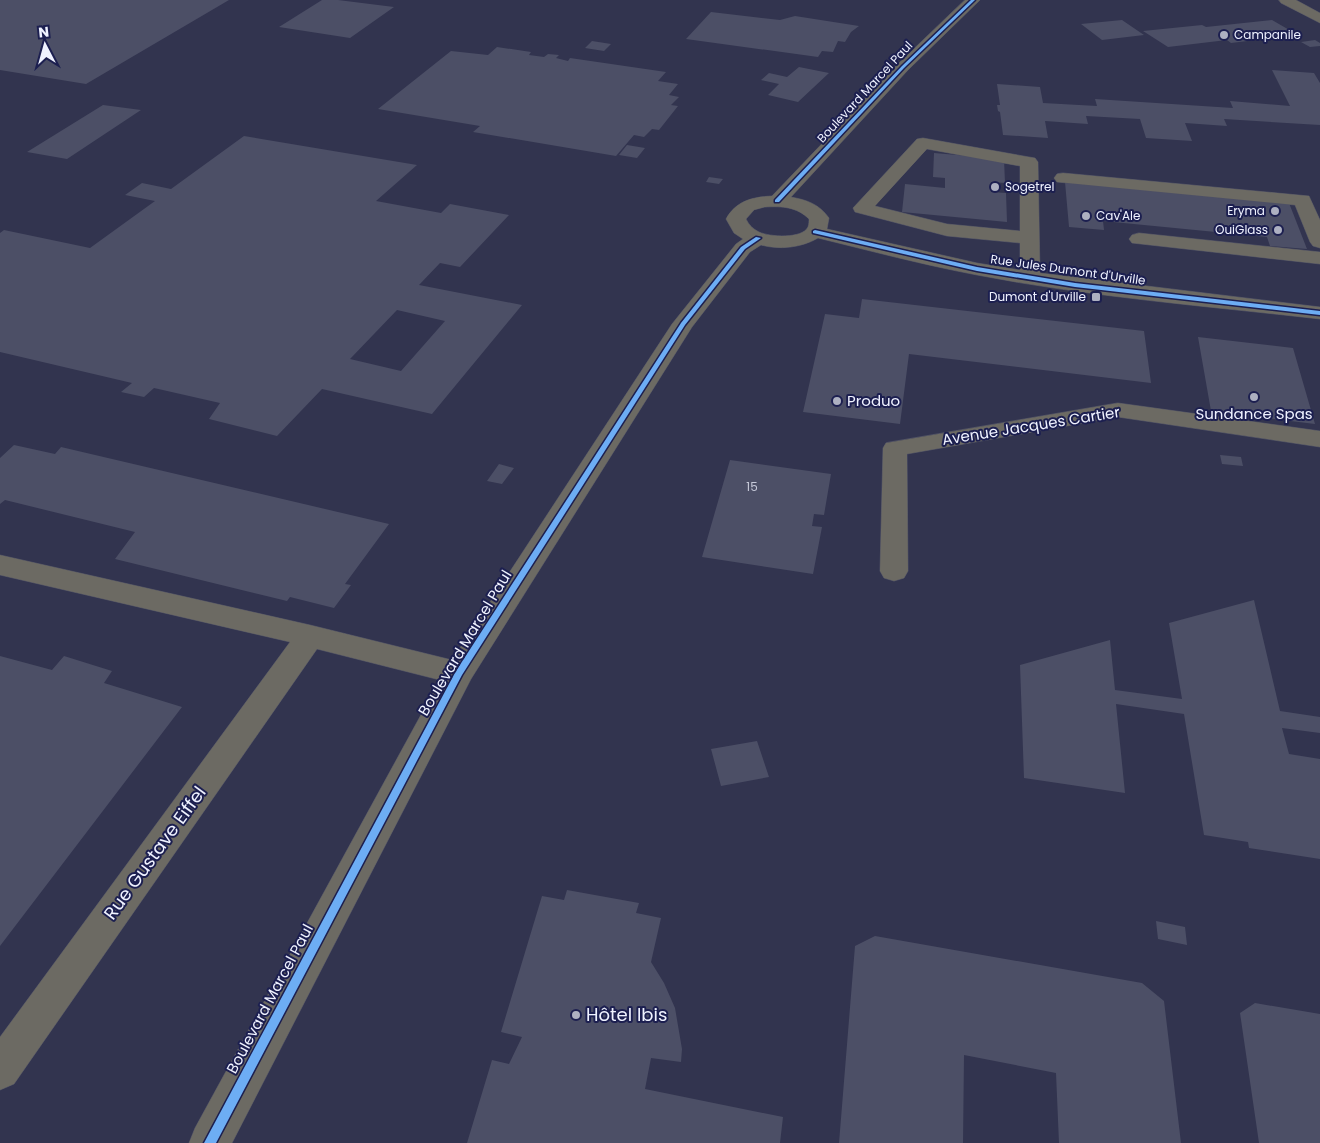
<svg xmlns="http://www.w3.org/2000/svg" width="1320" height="1143" font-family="Poppins,sans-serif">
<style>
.building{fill:#4c4f66;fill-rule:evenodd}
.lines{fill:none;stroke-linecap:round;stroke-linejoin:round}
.minor-casing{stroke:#4f5165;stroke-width:1}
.minor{fill:#6c6a63;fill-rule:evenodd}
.cycleway-casing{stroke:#1c1f50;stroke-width:3}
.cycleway{fill:#6dadf4;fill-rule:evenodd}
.poi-dot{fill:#adb0c1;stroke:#1c1f50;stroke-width:2}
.labels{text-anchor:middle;stroke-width:4;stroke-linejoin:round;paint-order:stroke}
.far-poi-label{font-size:12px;fill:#eff2ff;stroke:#1c1f50;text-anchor:start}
.far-street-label{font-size:12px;fill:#eff2ff;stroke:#1c1f50}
.number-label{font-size:12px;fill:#c6c9d9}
.poi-label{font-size:15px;fill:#eff2ff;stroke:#1c1f50;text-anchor:start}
.street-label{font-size:15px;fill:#eff2ff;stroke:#1c1f50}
.near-street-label{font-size:18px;fill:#eff2ff;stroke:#1c1f50}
.near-poi-label{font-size:18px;fill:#eff2ff;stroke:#1c1f50;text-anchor:start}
</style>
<rect width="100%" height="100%" fill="#32344f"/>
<path class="building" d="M 0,0 L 229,0 L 86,84 L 0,70 Z
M 322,0 L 338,0 L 394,7 L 350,38 L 279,27 Z
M 711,12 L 780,20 L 795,16 L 859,26 L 851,32 L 845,42 L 838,41 L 833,52 L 822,51 L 818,57 L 686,39 Z
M 1122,20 L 1144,35 L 1102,40 L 1081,24 Z
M 1272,20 L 1298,35 L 1231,43 L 1227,40 L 1168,47 L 1143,31 L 1202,25 L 1206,27 Z
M 1315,40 L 1320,43 L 1320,46 L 1310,47 L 1301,42 Z
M 592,41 L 611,44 L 604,51 L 585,48 Z
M 497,47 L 531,52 L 529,55 L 544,57 L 548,54 L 559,55 L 556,58 L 568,61 L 570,58 L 666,72 L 658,81 L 678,84 L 669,95 L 679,97 L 671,105 L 678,106 L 659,130 L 652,129 L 644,137 L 634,135 L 616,156 L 473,132 L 480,126 L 378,109 L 451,51 L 488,55 Z
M 799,67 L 829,73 L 798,102 L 768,95 L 779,84 L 761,80 L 769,73 L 787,77 Z
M 1272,70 L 1314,73 L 1320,83 L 1320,125 L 1224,119 L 1227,126 L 1185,123 L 1192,141 L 1146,138 L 1140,119 L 1086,116 L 1088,124 L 1045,121 L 1048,138 L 1003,135 L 1000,112 L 998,111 L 997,105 L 1000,105 L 997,84 L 1040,87 L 1043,103 L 1097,106 L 1095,99 L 1233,108 L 1230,101 L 1290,106 Z
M 103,105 L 141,110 L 67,159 L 27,152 Z
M 244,136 L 417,165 L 376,201 L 441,213 L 450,204 L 509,215 L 460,267 L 440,263 L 419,285 L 522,305 L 432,414 L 322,389 L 277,436 L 209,419 L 220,403 L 154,388 L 144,397 L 121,392 L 132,383 L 0,352 L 0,233 L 4,230 L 90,248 L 155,201 L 125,195 L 142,183 L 171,189 ZM 397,310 L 445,321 L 401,371 L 350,359 Z
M 627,145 L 645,148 L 637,158 L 619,155 Z
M 934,153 L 1004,159 L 1005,183 L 991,182 L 991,192 L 1006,193 L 1007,222 L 902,212 L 905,184 L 945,188 L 945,178 L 933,177 Z
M 709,177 L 723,179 L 719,184 L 706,182 Z
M 1065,182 L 1289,203 L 1307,249 L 1270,246 L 1267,237 L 1103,221 L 1104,230 L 1069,227 Z
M 862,299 L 1144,331 L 1151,383 L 909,354 L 900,424 L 803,412 L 825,314 L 859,318 Z
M 1198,337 L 1293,348 L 1315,424 L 1211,411 Z
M 14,445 L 55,454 L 61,447 L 389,524 L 345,584 L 351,585 L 334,608 L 290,597 L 287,601 L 115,559 L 135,532 L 5,500 L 0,504 L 0,458 Z
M 1220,455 L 1241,457 L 1243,466 L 1222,464 Z
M 730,460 L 831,474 L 824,515 L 814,514 L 812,526 L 822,527 L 813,574 L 702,557 Z
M 499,464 L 514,468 L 502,484 L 487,481 Z
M 1254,600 L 1280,711 L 1320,717 L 1320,733 L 1282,728 L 1289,754 L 1320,759 L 1320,859 L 1249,848 L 1248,842 L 1204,835 L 1184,714 L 1116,704 L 1125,793 L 1024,778 L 1020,665 L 1110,640 L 1115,690 L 1182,699 L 1169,623 Z
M 0,656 L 52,670 L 64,656 L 112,671 L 104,683 L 182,707 L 0,946 Z
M 757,741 L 769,777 L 721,786 L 711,749 Z
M 567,890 L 639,903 L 636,913 L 661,918 L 651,962 L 664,983 L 675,1008 L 682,1049 L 681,1062 L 651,1058 L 645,1089 L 783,1117 L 780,1143 L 467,1143 L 492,1060 L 509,1064 L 522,1037 L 501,1032 L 542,896 L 564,900 Z
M 1156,921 L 1185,927 L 1187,945 L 1158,939 Z
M 875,936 L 1142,983 L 1164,1001 L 1181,1143 L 1059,1143 L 1056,1073 L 964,1055 L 963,1143 L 839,1143 L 855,946 Z
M 1255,1003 L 1320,1014 L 1320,1143 L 1259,1143 L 1240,1013 Z"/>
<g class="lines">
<defs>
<path id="minor" d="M 965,0 L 980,0 L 908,70 L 791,197 C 807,200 819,204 829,218 L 827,229 L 977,263 L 1020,270 L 1020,243 L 947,236 L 855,212 L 853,208 L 917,139 L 923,138 L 1029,157 L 1035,158 L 1038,162 L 1040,273 L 1320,307 L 1320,319 C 1206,306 1090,297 977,275 C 924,265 871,251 818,238 C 801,248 779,250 761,245 L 750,252 L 692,327 L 471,679 L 232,1143 L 189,1143 L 195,1128 L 440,680 L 317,649 L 14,1084 L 0,1090 L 0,1037 L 290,642 L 0,575 L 0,555 L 310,625 L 452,660 L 672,324 L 736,244 L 743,239 L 734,233 L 726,219 C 736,201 752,197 772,196 L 898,64 ZM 927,149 L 1020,166 L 1020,231 L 947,224 L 875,206 ZM 765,207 C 782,206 797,207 809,219 C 809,221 809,224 808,227 C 802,239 770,237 759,232 C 753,229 749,225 746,219 L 754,210 Z
M 1279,0 L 1296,0 L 1320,13 L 1320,23 L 1281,3 Z
M 1063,173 L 1309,196 L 1320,220 L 1320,248 L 1313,246 L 1310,242 L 1295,205 L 1057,182 L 1054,178 L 1057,174 Z
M 1139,233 L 1320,252 L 1320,264 L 1132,243 L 1129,239 L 1132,235 Z
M 1118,403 L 1320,431 L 1320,447 L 1118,417 L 907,454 L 908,571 L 904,578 L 894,581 L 884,578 L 880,571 L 883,448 L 886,443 Z"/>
</defs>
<use href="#minor" class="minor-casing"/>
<use href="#minor" class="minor"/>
<defs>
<path id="cycleway" d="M 971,0 L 975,0 L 904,68 L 779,202 L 775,202 L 775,200 L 902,66 Z
M 815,230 L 977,267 L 1075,283 L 1320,311 L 1320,315 L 1075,287 L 977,271 L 813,233 L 813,231 Z
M 756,237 L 761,238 L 745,249 L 685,325 L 462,675 L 216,1143 L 204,1143 L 456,671 L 681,323 L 741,247 Z"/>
</defs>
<use href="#cycleway" class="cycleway-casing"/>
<use href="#cycleway" class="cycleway"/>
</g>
<g class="poi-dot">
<circle cx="1224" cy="35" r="5"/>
<circle cx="995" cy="187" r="5"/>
<circle cx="1275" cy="211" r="5"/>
<circle cx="1086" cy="216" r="5"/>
<circle cx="1278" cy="230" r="5"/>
<rect x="1091" y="292" width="10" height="10" rx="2.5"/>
<circle cx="1254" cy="397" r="5"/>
<circle cx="837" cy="401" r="5"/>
<circle cx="576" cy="1015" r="5"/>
</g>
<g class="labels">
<g class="far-poi-label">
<text x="1234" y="39">Campanile</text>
<text x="1005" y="191">Sogetrel</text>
<text x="1265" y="215" text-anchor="end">Eryma</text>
<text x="1096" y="220">Cav'Ale</text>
<text x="1268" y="234" text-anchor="end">OuiGlass</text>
<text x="1086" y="301" text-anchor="end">Dumont d'Urville</text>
</g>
<g class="far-street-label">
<text transform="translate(865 92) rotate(-47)" y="4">Boulevard Marcel Paul</text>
<text transform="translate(1068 270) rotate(8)" y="4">Rue Jules Dumont d'Urville</text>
</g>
<g class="number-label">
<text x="752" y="491">15</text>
</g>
<g class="poi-label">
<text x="847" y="406">Produo</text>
<text x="1254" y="419" text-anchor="middle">Sundance Spas</text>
</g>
<g class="street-label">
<text transform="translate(1031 426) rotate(-9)" y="5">Avenue Jacques Cartier</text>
<text transform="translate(465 643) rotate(-59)" y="5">Boulevard Marcel Paul</text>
<text transform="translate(270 999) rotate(-62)" y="5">Boulevard Marcel Paul</text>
</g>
<g class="near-street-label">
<text transform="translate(155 853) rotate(-54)" y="6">Rue Gustave Eiffel</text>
</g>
<g class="near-poi-label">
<text x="586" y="1021">Hôtel Ibis</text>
</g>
</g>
<g transform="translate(45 45) rotate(354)" stroke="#1c1f50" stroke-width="4" paint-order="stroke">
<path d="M0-4L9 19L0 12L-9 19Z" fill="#eff2ff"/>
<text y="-8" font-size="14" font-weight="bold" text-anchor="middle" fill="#eff2ff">N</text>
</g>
</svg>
